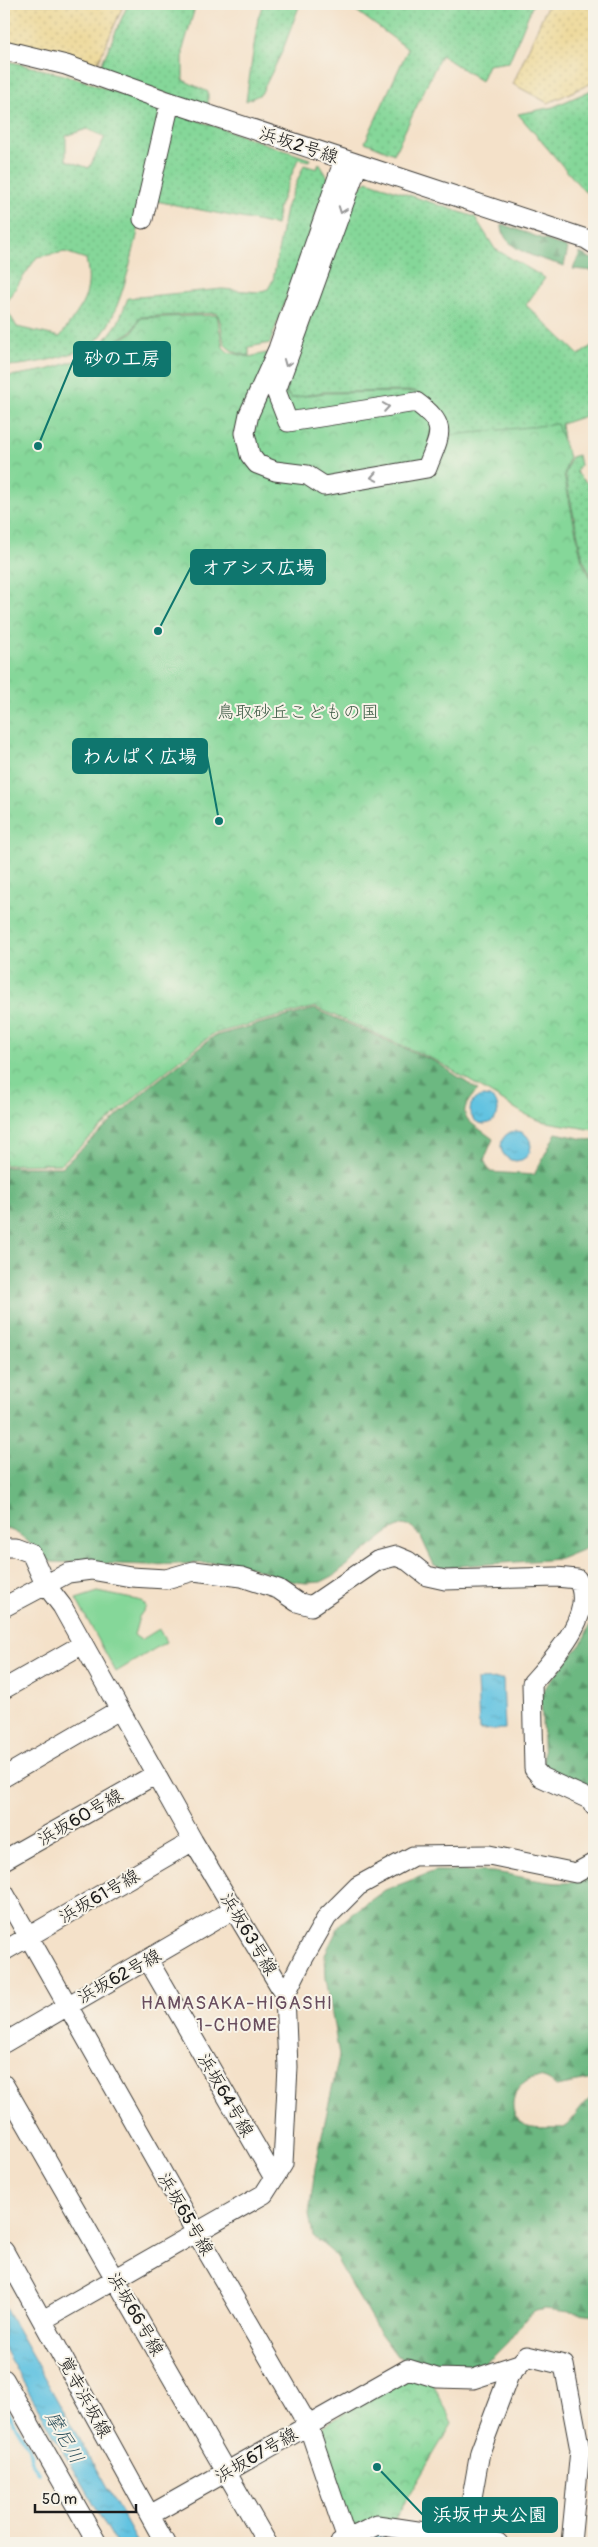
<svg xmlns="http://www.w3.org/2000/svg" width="598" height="2547" font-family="Pangolin,'Klee One',sans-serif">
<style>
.grass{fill:url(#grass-dots);stroke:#507a5a;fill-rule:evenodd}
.forest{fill:url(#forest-firs);stroke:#446a4e}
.sand{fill:url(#sand-dots);stroke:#857b5d}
.park{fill:url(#park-crowns);stroke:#507a5a}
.garden{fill:#85d799;stroke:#507a5a}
.water{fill:url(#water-ripples);stroke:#3f707e}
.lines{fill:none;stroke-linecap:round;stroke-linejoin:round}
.stream{stroke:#62c3e1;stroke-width:4}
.minor-casing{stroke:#3c3a36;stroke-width:21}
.minor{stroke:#fff;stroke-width:19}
.oneway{stroke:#999}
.labels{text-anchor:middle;stroke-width:4;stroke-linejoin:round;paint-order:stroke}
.street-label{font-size:18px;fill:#1c1c1c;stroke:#f7f3e8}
.park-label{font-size:18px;fill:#415d48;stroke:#f7f3e8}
.neighbourhood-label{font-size:19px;letter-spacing:1px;fill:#684d5e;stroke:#f7f3e8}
.water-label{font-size:19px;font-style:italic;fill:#345661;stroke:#f7f3e8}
.leader{fill:none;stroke:#0f766e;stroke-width:2}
.callout-dot{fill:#0f766e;stroke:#f7f3e8;stroke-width:2}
.callout{fill:#0f766e;stroke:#0f766e;stroke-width:2}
.callout-label{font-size:19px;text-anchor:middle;font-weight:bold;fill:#fff}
</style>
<defs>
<pattern id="grass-dots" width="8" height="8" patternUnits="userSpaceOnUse" patternTransform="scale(1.25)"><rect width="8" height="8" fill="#85d799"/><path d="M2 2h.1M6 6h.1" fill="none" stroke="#72b883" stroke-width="1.8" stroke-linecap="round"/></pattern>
<pattern id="forest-firs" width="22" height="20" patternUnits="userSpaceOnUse" patternTransform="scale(1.25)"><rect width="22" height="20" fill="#6cb881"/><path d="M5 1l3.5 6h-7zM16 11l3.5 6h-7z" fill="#589569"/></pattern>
<pattern id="sand-dots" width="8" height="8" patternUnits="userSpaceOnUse" patternTransform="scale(1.25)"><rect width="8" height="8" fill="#eeda9e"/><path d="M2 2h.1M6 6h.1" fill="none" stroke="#ccba88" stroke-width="1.8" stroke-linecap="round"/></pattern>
<pattern id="park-crowns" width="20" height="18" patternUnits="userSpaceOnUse" patternTransform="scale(1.25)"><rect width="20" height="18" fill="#85d799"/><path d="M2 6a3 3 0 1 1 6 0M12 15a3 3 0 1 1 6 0" fill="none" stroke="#72b883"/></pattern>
<pattern id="water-ripples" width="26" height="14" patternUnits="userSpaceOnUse" patternTransform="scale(1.25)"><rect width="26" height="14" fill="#62c3e1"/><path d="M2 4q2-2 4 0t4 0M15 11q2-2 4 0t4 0" fill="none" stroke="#54a7c0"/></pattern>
</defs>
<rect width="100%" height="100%" fill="#f7f3e8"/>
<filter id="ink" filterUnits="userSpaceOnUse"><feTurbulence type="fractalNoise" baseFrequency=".02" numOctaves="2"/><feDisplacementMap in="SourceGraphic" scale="10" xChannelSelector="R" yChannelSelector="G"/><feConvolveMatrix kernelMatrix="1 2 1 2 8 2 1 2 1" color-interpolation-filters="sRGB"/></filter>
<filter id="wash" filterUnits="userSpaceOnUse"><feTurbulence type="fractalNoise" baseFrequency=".0096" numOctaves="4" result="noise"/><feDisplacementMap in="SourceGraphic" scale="20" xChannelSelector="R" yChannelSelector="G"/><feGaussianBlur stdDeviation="1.12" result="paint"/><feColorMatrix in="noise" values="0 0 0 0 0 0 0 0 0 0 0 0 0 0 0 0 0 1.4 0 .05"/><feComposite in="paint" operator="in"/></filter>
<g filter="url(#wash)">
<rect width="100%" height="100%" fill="#f4e1c9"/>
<path class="grass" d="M 128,4 L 196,4 L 183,49 L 183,80 L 208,92 L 208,108 L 99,70 Z
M 263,4 L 300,4 L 282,52 L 261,94 L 246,101 L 258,18 Z
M 347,4 L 533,4 L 509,62 L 488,65 L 481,81 L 441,55 L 394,154 L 365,142 L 408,49 Z
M 4,60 L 76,78 L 160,108 C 151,157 131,313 95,342 C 77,356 27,366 4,366 ZM 87,129 L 105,137 L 89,168 L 66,160 L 66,136 ZM 65,252 L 86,259 C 94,296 80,308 60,337 L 17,327 L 4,305 L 37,257 Z
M 594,89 L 594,167 L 588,170 L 594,179 L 594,196 L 584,191 L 518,114 L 553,107 Z
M 182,115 L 310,159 L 309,161 L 298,159 L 279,206 L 276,225 L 151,200 L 174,118 Z
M 319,163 L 329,179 L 270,343 L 249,347 L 249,356 C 214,349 228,338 217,313 L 140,317 L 132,331 L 100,350 L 99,348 L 118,323 L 128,298 L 222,289 L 258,292 L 268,289 L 273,280 L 286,208 L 304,165 L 317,169 Z
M 367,181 L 475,217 L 495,249 L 545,278 L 526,305 L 579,355 L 594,344 L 594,413 L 561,424 L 563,439 L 447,439 L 448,432 L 439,407 L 415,391 L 323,392 L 292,398 L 287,393 L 287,383 L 354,193 Z
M 578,455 L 580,465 L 576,472 L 594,490 L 594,581 L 583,560 L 565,474 L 571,457 Z"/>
<path class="forest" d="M 502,224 L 568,248 L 564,266 C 544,259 500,251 502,224 Z
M 580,253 L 594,260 L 594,271 L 573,269 Z
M 315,1009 L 436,1062 L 478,1090 C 451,1117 470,1121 493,1139 L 484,1160 L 490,1172 L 534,1175 L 556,1133 L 594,1141 L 594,1161 L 589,1169 L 594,1174 L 594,1545 L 560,1559 L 444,1567 L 434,1565 L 421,1537 L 412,1527 L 403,1525 L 390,1531 L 333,1576 L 321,1582 L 306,1583 L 290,1581 L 235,1562 L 150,1565 L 52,1562 C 29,1551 32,1536 4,1528 L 4,1167 L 62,1167 L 148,1088 L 214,1036 Z
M 594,1617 L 594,1791 C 578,1782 556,1779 544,1764 L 541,1697 L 545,1687 L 581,1644 Z
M 435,1871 C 454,1871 474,1871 493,1872 C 523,1875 566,1893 594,1875 L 594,2079 L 556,2086 C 526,2056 493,2112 528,2126 C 538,2129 552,2127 563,2128 C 573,2122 580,2106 592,2097 L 591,2089 L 594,2088 L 594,2315 L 545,2309 L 536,2311 L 528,2316 L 507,2343 L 493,2357 L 481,2364 L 466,2367 L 422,2364 L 397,2356 L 377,2329 L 333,2253 L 313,2236 L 309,2214 L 315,2168 L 339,2056 L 326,1978 L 325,1954 L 340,1924 L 353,1913 L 385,1890 Z"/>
<path class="sand" d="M 4,4 L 124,4 L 95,69 L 7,45 L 4,40 Z
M 548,4 L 594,4 L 594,82 L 548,103 L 513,84 Z"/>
<path class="park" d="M 217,315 L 223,347 L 228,352 L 249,357 L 266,353 L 291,362 L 286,394 L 292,398 L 324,393 L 415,392 L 438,407 L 448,433 L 452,435 L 557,424 L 569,457 L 564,475 L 582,561 L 594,584 L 594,1130 L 541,1121 L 526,1115 L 437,1061 L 315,1007 L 213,1034 L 146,1087 L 61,1164 L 4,1165 L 4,377 L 47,370 L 93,355 L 133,332 L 140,318 Z
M 402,2376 L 432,2381 L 452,2423 L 393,2522 L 356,2528 L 349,2525 L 315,2431 Z"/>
<path class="garden" d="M 98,1592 L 142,1601 L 146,1607 L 139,1617 L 134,1635 L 141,1640 L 159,1629 L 166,1642 L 116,1672 L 76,1599 Z"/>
<path class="water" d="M470 1110a14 14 0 1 1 28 0a14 14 0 1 1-28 0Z
M501 1146a15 15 0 1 1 30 0a15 15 0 1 1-30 0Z
M 503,1679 L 505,1729 L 479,1730 L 477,1680 Z
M 4,2306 L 138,2543 L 116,2543 L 4,2349 Z"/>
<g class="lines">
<path class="stream" d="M 4,2406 L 29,2448 L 32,2463 L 38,2472
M 372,2536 L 381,2536 L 385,2543"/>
</g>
</g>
<g filter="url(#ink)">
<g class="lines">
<defs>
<path id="minor" d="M 4,50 L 66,65 L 164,100 L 586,239 L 594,244
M 344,160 L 278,349 L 249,414 L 245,433 L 250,455 L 257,464 L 275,471 L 307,475 L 324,486 L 427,468 C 440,434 449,426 416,402 L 288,422 L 276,391 L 358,164
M 143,219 L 170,102
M 4,1547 L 15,1547 L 31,1553 L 45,1584 L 62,1606 L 193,1841 L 285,1995 L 288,2067 L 283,2164 L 264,2194 L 43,2320
M 4,1607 L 68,1573 L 91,1570 L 131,1577 L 166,1579 L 194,1571 L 242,1577 L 278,1589 L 297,1602 L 311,1606 L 377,1561 L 396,1556 L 408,1561 L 427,1576 L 445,1580 L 556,1577 L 577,1579 C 598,1612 553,1659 532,1683 L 534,1769 L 541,1777 L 591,1800 L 594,1806
M 4,1689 L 83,1644
M 4,1777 L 119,1710
M 4,1860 L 156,1774
M 4,1893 L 197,2234 L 308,2425 L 348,2543
M 4,1951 L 193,1841
M 148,1960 L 274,2178
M 285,1995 L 303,1959 L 327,1917 L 358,1886 L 413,1856 L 489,1855 L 576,1873 L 594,1863
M 4,2043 L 234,1909
M 4,2085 L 267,2543
M 4,2251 L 165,2543
M 4,2379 L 97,2543
M 150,2515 L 408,2369 L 437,2378 L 473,2379 L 519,2364
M 340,2543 L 377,2525 L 498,2543
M 464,2543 L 480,2452 L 509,2375 L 527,2356 L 564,2365 L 580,2450 L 571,2543"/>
</defs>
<use href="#minor" class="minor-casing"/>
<use href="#minor" class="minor"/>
</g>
<defs><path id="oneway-chevron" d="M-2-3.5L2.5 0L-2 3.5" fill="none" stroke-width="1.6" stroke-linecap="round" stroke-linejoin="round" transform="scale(1.25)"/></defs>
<g class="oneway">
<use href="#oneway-chevron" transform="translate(342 210) rotate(110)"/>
<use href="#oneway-chevron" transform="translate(287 363) rotate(112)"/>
<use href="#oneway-chevron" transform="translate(386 407) rotate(-9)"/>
<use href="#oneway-chevron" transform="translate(374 477) rotate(170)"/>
</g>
</g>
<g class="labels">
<g class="street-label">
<text transform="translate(299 145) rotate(18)" y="6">浜坂2号線</text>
<text transform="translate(80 1817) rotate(-30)" y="6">浜坂60号線</text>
<text transform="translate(99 1896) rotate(-30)" y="6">浜坂61号線</text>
<text transform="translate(249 1934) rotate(59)" y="6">浜坂63号線</text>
<text transform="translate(119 1976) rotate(-29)" y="6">浜坂62号線</text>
<text transform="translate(226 2095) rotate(60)" y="6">浜坂64号線</text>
<text transform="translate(186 2214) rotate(60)" y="6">浜坂65号線</text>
<text transform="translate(136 2314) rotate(60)" y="6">浜坂66号線</text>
<text transform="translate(85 2397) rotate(61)" y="6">覚寺浜坂線</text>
<text transform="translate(256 2455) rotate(-30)" y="6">浜坂67号線</text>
</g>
<g class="park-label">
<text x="298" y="718">鳥取砂丘こどもの国</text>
</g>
<g class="neighbourhood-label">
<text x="237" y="2009">HAMASAKA-HIGASHI<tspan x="237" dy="22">1-CHOME</tspan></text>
</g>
<g class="water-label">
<text transform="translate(65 2437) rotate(60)" y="7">摩尼川</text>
</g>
</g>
<path class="leader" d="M38 446L74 359M158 631L191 567M219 821L207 756M377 2467L423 2515"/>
<g class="callout-dot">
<circle cx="38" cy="446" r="5"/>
<circle cx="158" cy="631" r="5"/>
<circle cx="219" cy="821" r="5"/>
<circle cx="377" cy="2467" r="5"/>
</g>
<g class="callout">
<rect x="74" y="342" width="96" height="34" rx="5"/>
<rect x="191" y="550" width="134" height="34" rx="5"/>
<rect x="73" y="739" width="134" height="34" rx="5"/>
<rect x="423" y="2498" width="134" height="34" rx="5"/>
</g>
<g class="callout-label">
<text x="122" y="365">砂の工房</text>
<text x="258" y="574">オアシス広場</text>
<text x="140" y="763">わんぱく広場</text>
<text x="490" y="2521">浜坂中央公園</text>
</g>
<rect width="598" height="2547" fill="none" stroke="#f7f3e8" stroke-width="20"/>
<path d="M35 2504v8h101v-8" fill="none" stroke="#1c1c1c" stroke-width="2.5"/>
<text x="42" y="2504" font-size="15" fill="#1c1c1c" stroke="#f7f3e8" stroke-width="4" paint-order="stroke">50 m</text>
</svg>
